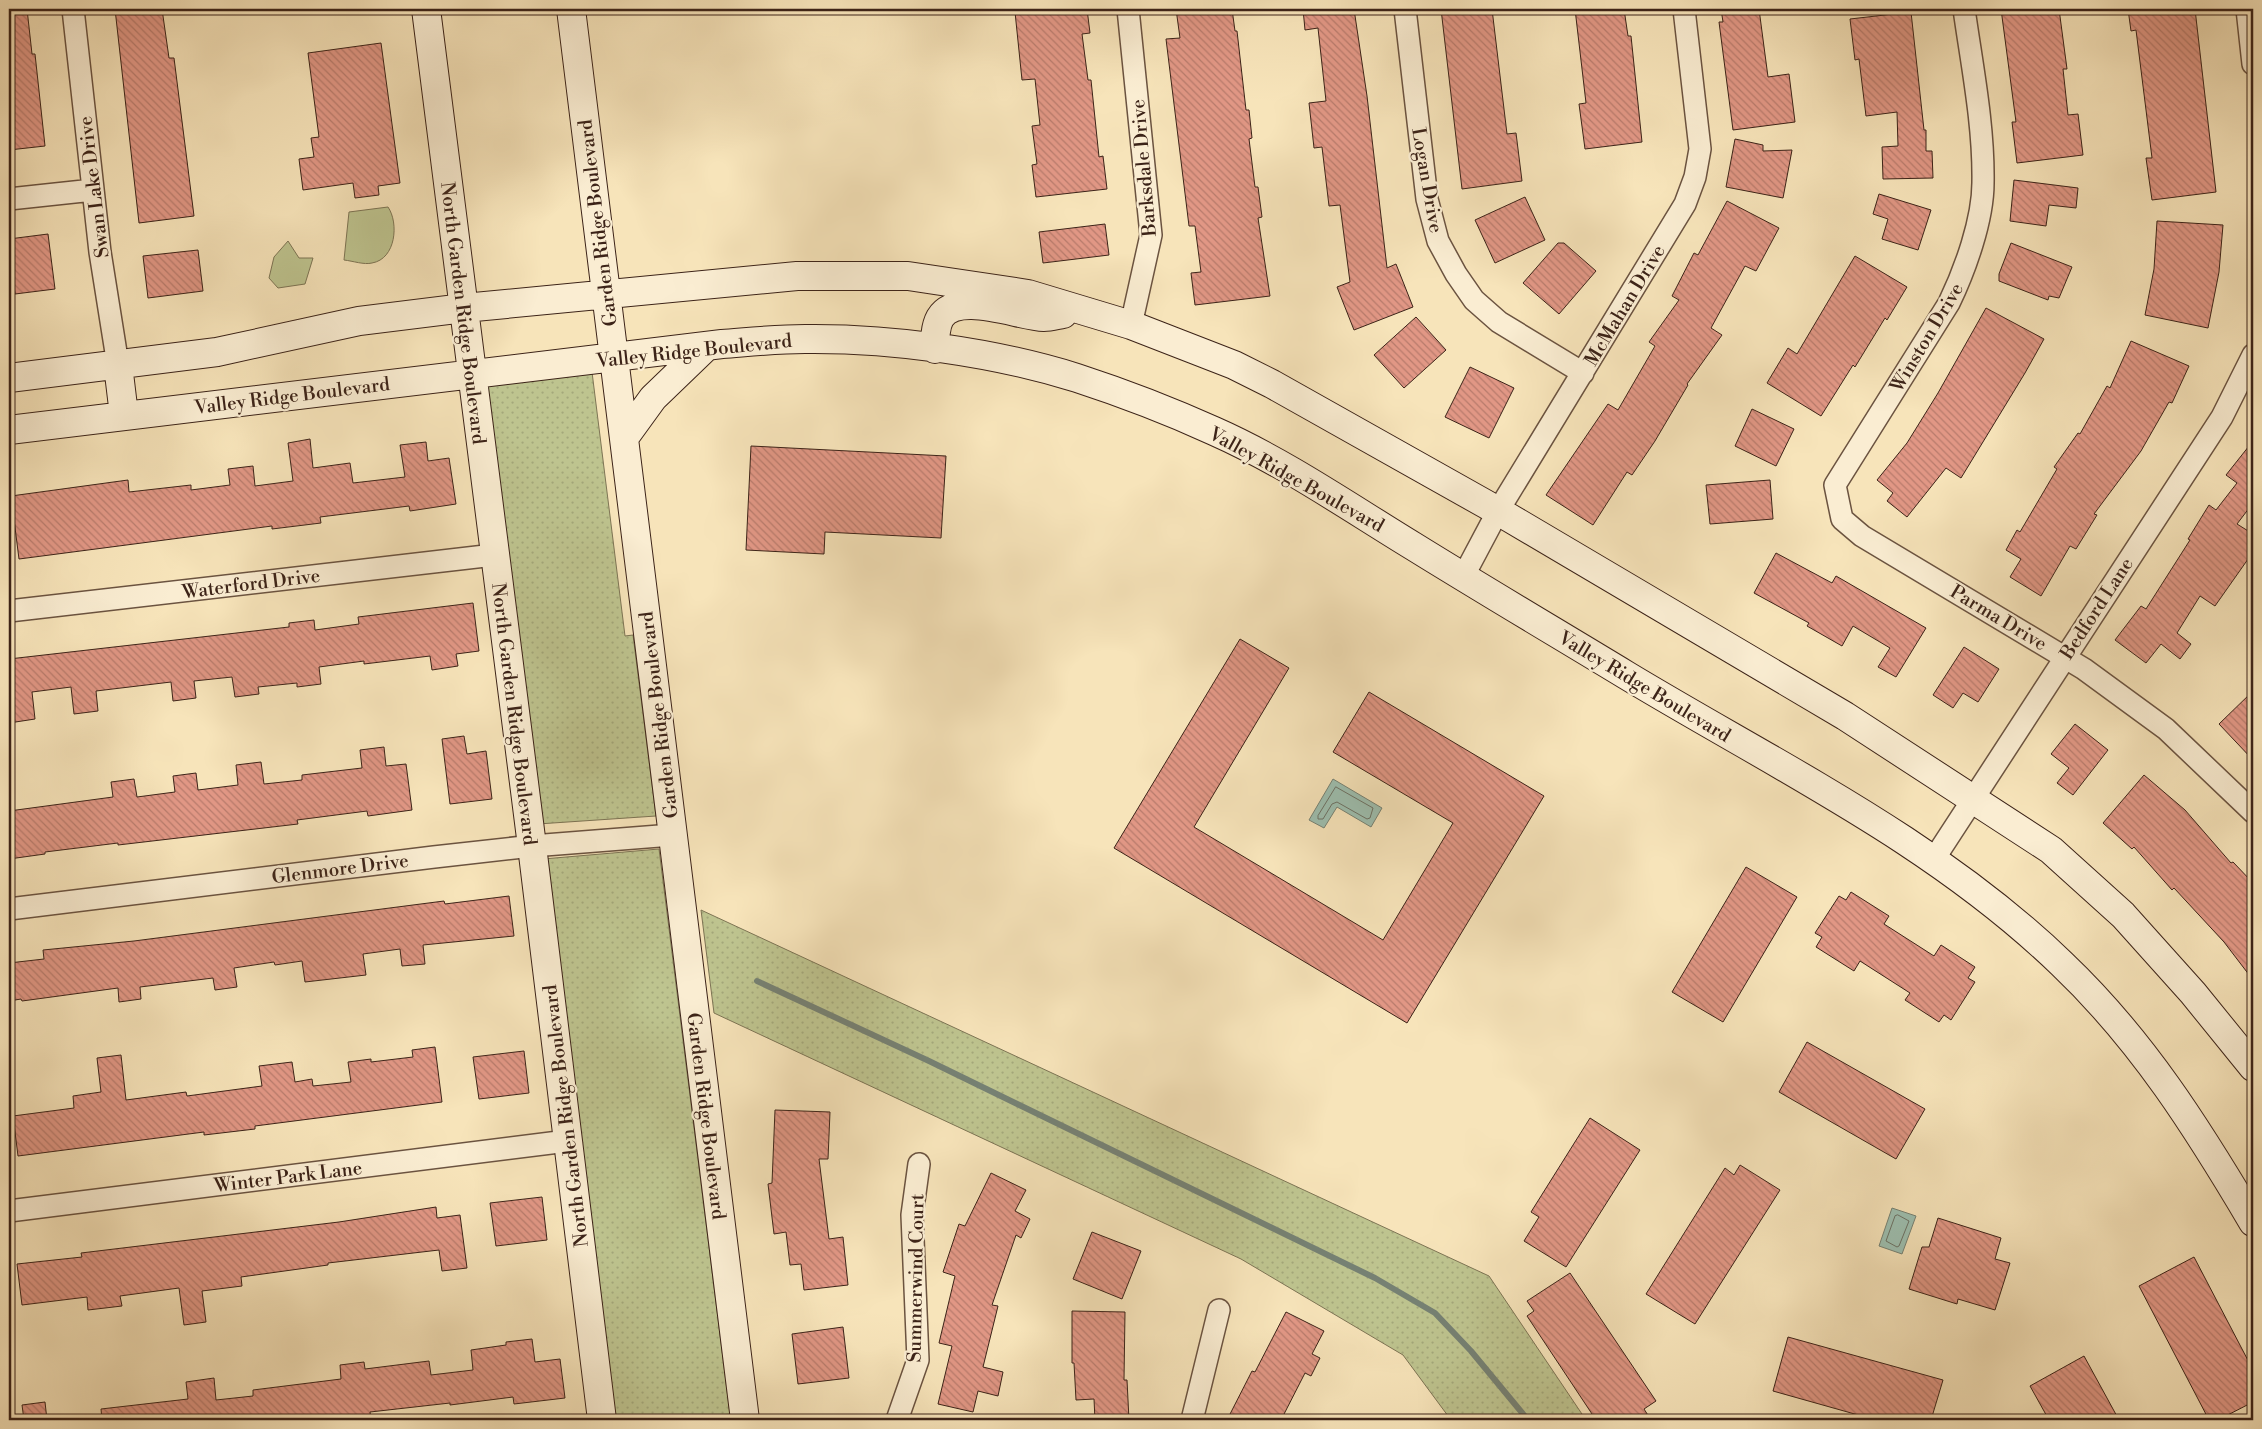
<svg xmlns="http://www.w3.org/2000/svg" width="2262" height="1429" font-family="'Libre Bodoni',serif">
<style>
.grass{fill:url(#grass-dots);stroke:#7d7454}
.park{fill:#bec48f;stroke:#7d7454}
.water{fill:#9dbfb0;stroke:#768173}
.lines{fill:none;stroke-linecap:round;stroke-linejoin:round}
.shore{stroke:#6c7164;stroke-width:1}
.stream{stroke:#768173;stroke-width:6}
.building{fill:url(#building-back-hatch);stroke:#3c2318}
.street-casing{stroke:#6b5340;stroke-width:24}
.secondary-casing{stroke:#3c2318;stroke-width:30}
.street{stroke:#faedd2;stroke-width:21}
.secondary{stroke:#faedd2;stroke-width:28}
.labels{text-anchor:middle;stroke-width:4.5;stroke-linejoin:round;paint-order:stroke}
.street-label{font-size:19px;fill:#3c2318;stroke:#faedd2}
</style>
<defs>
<pattern id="grass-dots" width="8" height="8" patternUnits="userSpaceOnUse" patternTransform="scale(1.25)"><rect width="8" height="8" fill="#bec48f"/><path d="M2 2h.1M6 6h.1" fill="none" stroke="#a4a87b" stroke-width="1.8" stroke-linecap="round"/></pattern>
<pattern id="building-back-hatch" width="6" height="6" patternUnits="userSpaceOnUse" patternTransform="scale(1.25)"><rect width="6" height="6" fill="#e19785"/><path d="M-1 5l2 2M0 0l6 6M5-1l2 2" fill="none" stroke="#b87b6c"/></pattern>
</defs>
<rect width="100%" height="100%" fill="#f7e4ba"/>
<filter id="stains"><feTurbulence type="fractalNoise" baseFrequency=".004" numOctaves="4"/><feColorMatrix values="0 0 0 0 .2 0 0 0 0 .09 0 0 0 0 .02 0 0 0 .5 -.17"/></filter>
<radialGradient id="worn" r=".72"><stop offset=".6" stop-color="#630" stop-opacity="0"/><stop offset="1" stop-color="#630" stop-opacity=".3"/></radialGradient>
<path class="grass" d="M 592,372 L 625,636 L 633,635 L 656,816 L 538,824 L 483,386 Z
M 659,849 L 730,1414 L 680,1420 L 614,1420 L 543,859 Z
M 701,910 L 1489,1276 L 1586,1420 L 1451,1420 L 1403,1355 L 1241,1259 L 714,1013 Z"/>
<path class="park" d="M 388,207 C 399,223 396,259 372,263 C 364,265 353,261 344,260 L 349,212 Z
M 288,241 L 299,258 L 313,258 L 305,284 L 278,288 L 269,278 L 274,257 Z"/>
<path class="water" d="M 1333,779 L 1382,808 L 1371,827 L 1337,807 L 1324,828 L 1309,820 Z
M 1892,1208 L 1916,1216 L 1902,1254 L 1879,1246 Z"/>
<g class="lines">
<path class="shore" d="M 1336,787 L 1373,808 L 1370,818 L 1367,819 L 1337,802 L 1332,804 L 1323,819 L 1318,819 L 1318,816 Z
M 1898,1215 L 1909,1221 L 1899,1246 L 1897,1247 L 1886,1241 L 1895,1216 Z"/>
<path class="stream" d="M 757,981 L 929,1061 L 1375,1278 L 1435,1313 L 1471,1351 L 1528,1420"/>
</g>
<path class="building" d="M 9,9 L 27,9 L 32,54 L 35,54 L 45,146 L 9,150 Z
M 115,9 L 162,9 L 169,58 L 174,58 L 194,216 L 139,223 Z
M 1040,9 L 1087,9 L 1090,33 L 1082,34 L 1088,80 L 1091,80 L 1099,157 L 1103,156 L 1107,189 L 1036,197 L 1032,165 L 1037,164 L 1032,126 L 1040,125 L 1035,79 L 1022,80 L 1015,12 Z
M 1176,9 L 1232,9 L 1235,31 L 1237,31 L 1246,110 L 1249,110 L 1252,138 L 1249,139 L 1255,187 L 1258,187 L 1262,217 L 1258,218 L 1270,296 L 1195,305 L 1191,273 L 1201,272 L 1195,226 L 1189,226 L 1166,39 L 1180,38 Z
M 1303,9 L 1354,9 L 1367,96 L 1387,268 L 1396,264 L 1413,307 L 1354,330 L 1337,287 L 1350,282 L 1340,205 L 1329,206 L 1322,147 L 1314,148 L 1309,103 L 1326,101 L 1318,28 L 1305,30 Z
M 1441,9 L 1492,9 L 1507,134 L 1516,133 L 1522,181 L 1462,189 Z
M 1575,9 L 1624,9 L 1628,36 L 1631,36 L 1642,142 L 1585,149 L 1579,104 L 1586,103 Z
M 1721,9 L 1759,9 L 1768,77 L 1789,74 L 1795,122 L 1733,130 L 1719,22 L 1723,22 Z
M 2001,9 L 2059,9 L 2067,69 L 2063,69 L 2068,115 L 2078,114 L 2083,155 L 2017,163 L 2012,122 L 2016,122 Z
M 2128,9 L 2195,9 L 2216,192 L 2152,200 L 2146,158 L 2152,158 L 2136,30 L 2131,31 Z
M 1911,12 L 1924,130 L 1926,130 L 1926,151 L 1932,151 L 1933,178 L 1883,179 L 1882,147 L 1898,146 L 1897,112 L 1866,116 L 1859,59 L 1855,60 L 1850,19 Z
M 381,43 L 400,183 L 378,186 L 379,195 L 355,198 L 353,183 L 303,190 L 299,159 L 314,157 L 311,138 L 319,137 L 308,53 Z
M 1735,139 L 1763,145 L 1763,151 L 1792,150 L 1783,198 L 1726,187 Z
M 2014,180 L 2078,188 L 2076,208 L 2049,205 L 2046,226 L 2010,221 Z
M 1879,194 L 1931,210 L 1918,250 L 1882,239 L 1888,219 L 1873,214 Z
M 1525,197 L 1545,240 L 1495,263 L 1475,220 Z
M 1727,201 L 1779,228 L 1756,271 L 1745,266 L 1711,328 L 1722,335 L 1687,384 L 1688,385 L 1655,441 L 1632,475 L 1627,472 L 1593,525 L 1546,495 L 1608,404 L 1618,410 L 1655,346 L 1649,342 L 1679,300 L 1672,296 L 1694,253 L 1698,255 Z
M 2157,221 L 2223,225 L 2219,272 L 2208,328 L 2145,315 L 2154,269 Z
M 1105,224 L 1109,255 L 1043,263 L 1039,232 Z
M 48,234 L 55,289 L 15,294 L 9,239 Z
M 1558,243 L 1564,243 L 1596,271 L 1559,314 L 1523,283 Z
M 2011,243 L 2072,267 L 2059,298 L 2049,296 L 2048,300 L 1999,281 L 1999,274 Z
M 198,250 L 203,291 L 148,298 L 143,256 Z
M 1855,256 L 1907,287 L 1887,320 L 1885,318 L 1855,367 L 1853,365 L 1821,416 L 1767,383 L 1788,348 L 1797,354 Z
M 1986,308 L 2044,339 L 2025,373 L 1961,478 L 1946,468 L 1907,517 L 1887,501 L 1893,493 L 1877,480 L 1907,443 L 1938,393 Z
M 1416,317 L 1446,350 L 1404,388 L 1374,355 Z
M 2131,341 L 2189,366 L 2172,403 L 2169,402 L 2141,451 L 2094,514 L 2097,515 L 2076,549 L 2070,546 L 2041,596 L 2010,577 L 2021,559 L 2006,550 L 2017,530 L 2020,532 L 2057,469 L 2054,467 L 2078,433 L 2080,434 L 2107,386 L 2110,388 Z
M 1470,367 L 1514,388 L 1489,438 L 1445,417 Z
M 1752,409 L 1794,429 L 1776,466 L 1735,446 Z
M 310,439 L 313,468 L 350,463 L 353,483 L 405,477 L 400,445 L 426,442 L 428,461 L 449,458 L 456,504 L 410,511 L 409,506 L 320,517 L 321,523 L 272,529 L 272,526 L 19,559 L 11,496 L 128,480 L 129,492 L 191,485 L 191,490 L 230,485 L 228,469 L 253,466 L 255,486 L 293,481 L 288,443 Z
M 2253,441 L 2253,503 L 2237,524 L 2253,534 L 2253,552 L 2215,606 L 2200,596 L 2177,633 L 2191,644 L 2180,659 L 2161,644 L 2146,663 L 2115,640 L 2141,606 L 2146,609 L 2190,540 L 2188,539 L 2209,505 L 2216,510 L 2237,483 L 2226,475 Z
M 751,446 L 946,456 L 941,538 L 825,532 L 824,554 L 746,550 Z
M 1770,480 L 1773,519 L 1710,524 L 1706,485 Z
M 1776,553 L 1832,583 L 1836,576 L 1926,628 L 1896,677 L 1878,667 L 1890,648 L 1853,626 L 1842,646 L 1807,626 L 1809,623 L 1754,593 Z
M 473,603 L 479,651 L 456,654 L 458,666 L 432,670 L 430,656 L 364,664 L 364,661 L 319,667 L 321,684 L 297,687 L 297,683 L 258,687 L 259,694 L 235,697 L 232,677 L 194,681 L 196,698 L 173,701 L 171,682 L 96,691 L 98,711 L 74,714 L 71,687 L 32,692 L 35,719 L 9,723 L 9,659 L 289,627 L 289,623 L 314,620 L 315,630 L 359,624 L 358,617 Z
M 1240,639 L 1289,668 L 1194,827 L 1383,940 L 1453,823 L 1333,752 L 1369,692 L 1544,796 L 1407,1023 L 1114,848 Z
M 1964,647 L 1999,669 L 1978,702 L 1963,693 L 1953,708 L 1933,695 Z
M 2253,691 L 2253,760 L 2219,724 Z
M 2075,724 L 2108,750 L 2073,795 L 2057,783 L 2069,768 L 2051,754 Z
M 464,736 L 467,754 L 486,751 L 492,799 L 450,804 L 442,739 Z
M 384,747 L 386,766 L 406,764 L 412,810 L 368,816 L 367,811 L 297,820 L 298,824 L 118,845 L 118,843 L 45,852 L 45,854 L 9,859 L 9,811 L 113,797 L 111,782 L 134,779 L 137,797 L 175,792 L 173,776 L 196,773 L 198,790 L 238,785 L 236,765 L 261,762 L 264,784 L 302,780 L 302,775 L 362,768 L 360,750 Z
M 2144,775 L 2185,810 L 2231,863 L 2233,862 L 2253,883 L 2253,980 L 2224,942 L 2174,888 L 2172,890 L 2134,847 L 2132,849 L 2103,823 Z
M 1746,867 L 1797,897 L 1723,1022 L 1672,992 Z
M 1851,892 L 1889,916 L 1884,924 L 1934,956 L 1941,945 L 1975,967 L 1968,978 L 1975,982 L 1951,1020 L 1944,1015 L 1939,1022 L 1905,1000 L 1910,993 L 1860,961 L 1854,971 L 1816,947 L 1822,937 L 1815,933 L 1839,896 L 1846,900 Z
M 509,896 L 514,936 L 423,945 L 425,964 L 402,966 L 400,949 L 363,954 L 366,975 L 305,982 L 302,961 L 275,965 L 274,962 L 234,968 L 237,987 L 215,990 L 213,978 L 140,987 L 141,999 L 119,1002 L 118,988 L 22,1001 L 21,999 L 9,1001 L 9,963 L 44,959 L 43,950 L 134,941 L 444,901 L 445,904 Z
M 1807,1042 L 1925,1109 L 1896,1159 L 1779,1092 Z
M 435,1047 L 442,1102 L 255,1126 L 255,1129 L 204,1135 L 204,1132 L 18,1156 L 13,1116 L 74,1108 L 73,1096 L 101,1092 L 97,1058 L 121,1055 L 126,1100 L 186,1092 L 187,1096 L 262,1086 L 259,1066 L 292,1062 L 295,1082 L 312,1079 L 313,1086 L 351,1082 L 348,1062 L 371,1059 L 371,1062 L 413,1057 L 412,1050 Z
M 524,1051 L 529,1093 L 479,1099 L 473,1057 Z
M 775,1110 L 830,1112 L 828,1159 L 819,1159 L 829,1239 L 843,1237 L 848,1285 L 804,1290 L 801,1264 L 790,1265 L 786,1232 L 774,1234 L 768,1184 L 772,1183 Z
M 1590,1118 L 1640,1150 L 1566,1267 L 1524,1241 L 1539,1217 L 1531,1212 Z
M 1740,1165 L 1780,1190 L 1695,1324 L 1646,1294 L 1725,1168 L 1734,1175 Z
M 991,1173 L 1026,1190 L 1015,1211 L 1030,1219 L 1021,1238 L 1016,1235 L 992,1305 L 998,1306 L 983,1367 L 1003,1372 L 998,1396 L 978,1391 L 973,1412 L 938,1404 L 952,1346 L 939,1343 L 955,1276 L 943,1272 L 959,1224 L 965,1226 Z
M 542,1197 L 547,1240 L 496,1246 L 490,1203 Z
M 436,1207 L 437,1218 L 460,1215 L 467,1268 L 442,1271 L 439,1250 L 328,1263 L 328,1265 L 241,1277 L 242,1286 L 202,1291 L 206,1322 L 184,1325 L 179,1288 L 120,1296 L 122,1306 L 88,1310 L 87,1297 L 22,1305 L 17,1264 L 82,1257 L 81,1253 L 339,1222 Z
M 1938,1218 L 2001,1238 L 1995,1259 L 2010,1263 L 1995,1310 L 1958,1299 L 1957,1304 L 1909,1289 L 1922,1247 L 1929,1247 Z
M 1092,1232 L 1141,1251 L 1122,1299 L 1073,1279 Z
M 2194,1257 L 2253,1370 L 2253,1402 L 2218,1420 L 2209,1420 L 2139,1286 Z
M 1570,1273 L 1656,1401 L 1644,1409 L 1651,1420 L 1596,1420 L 1527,1316 L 1534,1311 L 1527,1301 Z
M 1072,1311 L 1125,1312 L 1124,1380 L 1127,1380 L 1129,1420 L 1095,1420 L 1094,1399 L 1076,1400 L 1074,1363 L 1072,1363 Z
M 1286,1312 L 1324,1331 L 1312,1354 L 1320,1358 L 1311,1376 L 1305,1373 L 1281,1420 L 1227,1420 L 1252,1371 L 1255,1372 Z
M 843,1327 L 849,1378 L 798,1384 L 792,1334 Z
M 1788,1337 L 1943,1380 L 1931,1420 L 1876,1420 L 1773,1391 Z
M 532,1339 L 535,1362 L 560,1359 L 565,1398 L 514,1404 L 513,1397 L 450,1405 L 450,1403 L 370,1412 L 371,1420 L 102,1420 L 101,1409 L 188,1399 L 186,1382 L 214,1378 L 216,1400 L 253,1396 L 253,1390 L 341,1379 L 340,1365 L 364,1362 L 365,1369 L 429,1361 L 431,1375 L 473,1370 L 471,1350 L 506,1345 L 506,1342 Z
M 2084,1356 L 2119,1420 L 2049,1420 L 2030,1386 Z
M 45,1402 L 47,1420 L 24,1420 L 22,1405 Z"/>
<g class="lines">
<defs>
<path id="street" d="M 73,9 L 100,252 L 118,365
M 1128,9 L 1151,235 L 1131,325
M 1405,9 L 1427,199 L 1438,241 L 1456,274 L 1474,300 L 1499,322 L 1583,373
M 1964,9 C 1972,66 1984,125 1983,183 C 1983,220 1965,270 1949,303 L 1835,485 L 1842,519 L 1862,536 L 2084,669 L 2166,729 L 2253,812
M 2247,9 L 2253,64
M 9,199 L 93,190
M 1463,577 L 1498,511 L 1685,204 L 1695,177 L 1700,149 L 1684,9
M 9,611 L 494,555
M 1934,859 L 2222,417 L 2253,355
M 9,909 L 434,857 L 532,846 L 672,835
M 9,1211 L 567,1141
M 897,1420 L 918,1360 L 912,1215 L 919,1164
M 1192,1420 L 1219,1310"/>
<path id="secondary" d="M 426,9 L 532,846 L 602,1420
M 571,9 L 745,1420
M 935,349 C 935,339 935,327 940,318 C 957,290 1018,316 1044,317 C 1050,317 1057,315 1063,314
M 118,365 L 124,415
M 9,378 L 217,352 L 359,321 L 464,308 L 797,276 L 908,276 L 1028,294 L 1131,325 L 1234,365 L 1272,384 L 1498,511 L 1845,716 L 2051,850 L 2123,915 L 2193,993 L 2253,1067
M 9,430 L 722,344 C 749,342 777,339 805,339 C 892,338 994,352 1077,378 C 1123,393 1170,411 1214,431 C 1284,462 1349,507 1413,546 C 1484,590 1555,632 1626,675 C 1775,765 1936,842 2062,964 C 2142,1040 2198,1129 2253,1222
M 624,438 L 653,398 L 707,346"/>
</defs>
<use href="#street" class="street-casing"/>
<use href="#secondary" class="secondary-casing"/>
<use href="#street" class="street"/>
<use href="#secondary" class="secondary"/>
</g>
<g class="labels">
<g class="street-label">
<text transform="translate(1143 168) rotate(-95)" y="7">Barksdale Drive</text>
<text transform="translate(1428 180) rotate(80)" y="7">Logan Drive</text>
<text transform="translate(93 187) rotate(-97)" y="7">Swan Lake Drive</text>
<text transform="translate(597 223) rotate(-97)" y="7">Garden Ridge Boulevard</text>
<text transform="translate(1624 305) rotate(-59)" y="7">McMahan Drive</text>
<text transform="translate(464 313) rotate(83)" y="7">North Garden Ridge Boulevard</text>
<text transform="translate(1926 337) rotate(-59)" y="7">Winston Drive</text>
<text transform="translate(694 350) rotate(-6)" y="7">Valley Ridge Boulevard</text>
<text transform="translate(292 395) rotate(-7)" y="7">Valley Ridge Boulevard</text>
<text transform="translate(1297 479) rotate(29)" y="7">Valley Ridge Boulevard</text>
<text transform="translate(251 583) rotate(-7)" y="7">Waterford Drive</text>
<text transform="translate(2096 608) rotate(-57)" y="7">Bedford Lane</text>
<text transform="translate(1999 617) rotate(31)" y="7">Parma Drive</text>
<text transform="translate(1645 686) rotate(31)" y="7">Valley Ridge Boulevard</text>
<text transform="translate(515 714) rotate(83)" y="7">North Garden Ridge Boulevard</text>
<text transform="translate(658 715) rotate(-97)" y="7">Garden Ridge Boulevard</text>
<text transform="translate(340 868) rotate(-7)" y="7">Glenmore Drive</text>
<text transform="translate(565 1116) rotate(-97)" y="7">North Garden Ridge Boulevard</text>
<text transform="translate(707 1116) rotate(83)" y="7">Garden Ridge Boulevard</text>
<text transform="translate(288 1176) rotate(-7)" y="7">Winter Park Lane</text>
<text transform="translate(915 1278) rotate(-89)" y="7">Summerwind Court</text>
</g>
</g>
<rect width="2262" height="1429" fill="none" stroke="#f7e4ba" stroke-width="30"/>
<rect x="10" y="10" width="2242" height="1409" fill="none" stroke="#3c2318" stroke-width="2.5"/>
<rect x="15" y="15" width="2232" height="1399" fill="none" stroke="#3c2318"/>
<rect width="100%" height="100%" filter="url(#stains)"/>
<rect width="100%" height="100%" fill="url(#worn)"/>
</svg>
